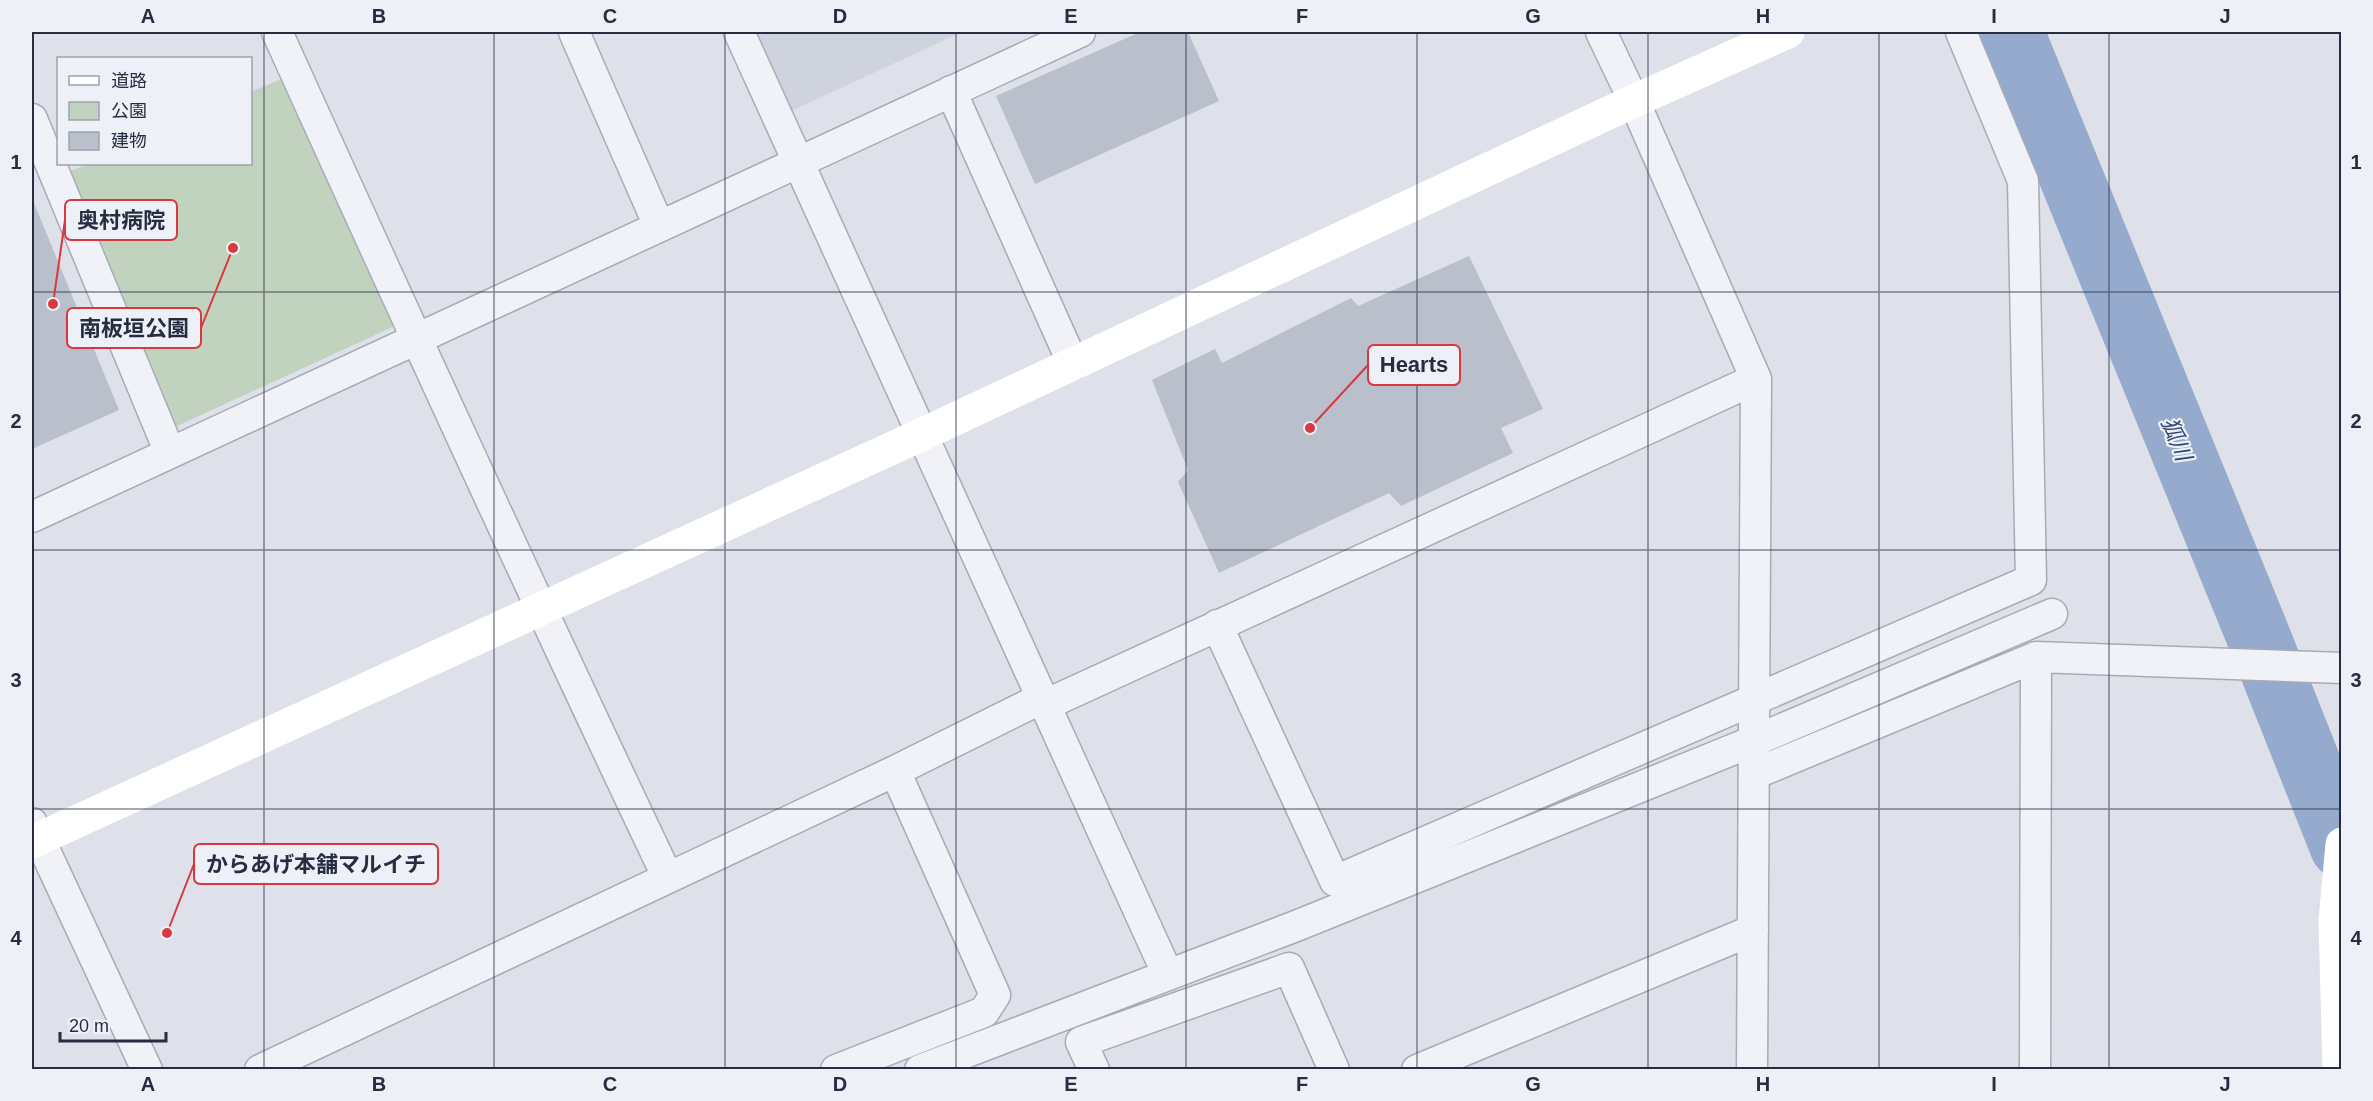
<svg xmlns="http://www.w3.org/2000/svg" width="2373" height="1101" font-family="Helvetica,'Noto Sans JP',sans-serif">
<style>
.built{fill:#cfd3de}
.green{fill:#c1d3be}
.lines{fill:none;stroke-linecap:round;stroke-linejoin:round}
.river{stroke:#95aacc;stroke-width:64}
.building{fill:#babfcc}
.street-casing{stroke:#a7abb7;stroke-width:33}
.street{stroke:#f1f2f7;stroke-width:30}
.secondary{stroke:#fff;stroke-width:33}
.grid{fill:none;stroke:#262d41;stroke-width:1.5;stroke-opacity:0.55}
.labels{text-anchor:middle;stroke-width:4.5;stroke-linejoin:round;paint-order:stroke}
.water-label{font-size:22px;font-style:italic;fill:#2d4678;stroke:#edf0f6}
.leader{fill:none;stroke:#d9383f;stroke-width:2}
.callout-dot{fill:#d9383f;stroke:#edf0f6;stroke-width:2}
.callout{fill:#edf0f6;stroke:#d9383f;stroke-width:2}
.callout-label{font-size:22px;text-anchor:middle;font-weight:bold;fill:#262d41}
.neatline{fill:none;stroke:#262d41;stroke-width:2}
.grid-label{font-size:20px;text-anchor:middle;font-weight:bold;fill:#262d41}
</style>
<rect width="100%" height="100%" fill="#dee1e9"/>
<path class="built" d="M 757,32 L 962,32 L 791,111 Z"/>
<path class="green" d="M 289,76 L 399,324 L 175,427 L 68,172 L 88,164 L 250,164 L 251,92 Z"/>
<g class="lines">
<path class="river" d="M 2012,32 L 2259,638 L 2342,847"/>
</g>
<path class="building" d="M 1140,32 L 1188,32 L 1219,101 L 1035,184 L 996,96 Z
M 32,198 L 119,410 L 32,449 Z
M 1469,256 L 1543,409 L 1501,428 L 1513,453 L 1401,506 L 1389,493 L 1219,573 L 1178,482 L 1188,470 L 1152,380 L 1215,349 L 1222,363 L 1351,298 L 1358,306 Z"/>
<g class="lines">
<defs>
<path id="street" d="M 277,32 C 405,315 534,597 668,878
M 574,32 L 659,226
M 739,32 L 1168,975
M 1601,32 L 1634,101 L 1756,379 L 1752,1070
M 951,91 L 1073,364
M 32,119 L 170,453
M 32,517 L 1080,32
M 1217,625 L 1335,881 L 2031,580 L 2023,181 L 1961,32
M 1045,705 L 1756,379
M 895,771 L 1042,698
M 1754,774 L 2036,657 L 2342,668
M 32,823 L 147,1070
M 260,1070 L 895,771 L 995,995 L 984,1012 L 836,1070
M 920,1070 L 1296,926 L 1754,741 L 2052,614
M 1094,1070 L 1081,1042 L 1289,968 L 1334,1070
M 1417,1070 L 1753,930
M 2035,1070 L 2036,657"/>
</defs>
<use href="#street" class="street-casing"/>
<use href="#street" class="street"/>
<path class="secondary" d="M 32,842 L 923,434 L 1634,101 L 1788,32
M 2339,1070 L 2335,921 L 2342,844"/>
</g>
<path class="grid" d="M 264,32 L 264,1070M 494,32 L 494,1070M 725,32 L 725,1070M 956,32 L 956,1070M 1186,32 L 1186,1070M 1417,32 L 1417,1070M 1648,32 L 1648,1070M 1879,32 L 1879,1070M 2109,32 L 2109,1070M 32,292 L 2342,292M 32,550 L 2342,550M 32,809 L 2342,809"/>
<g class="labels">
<g class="water-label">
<text transform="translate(2177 439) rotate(68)" y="8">狐川</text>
</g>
</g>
<path class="leader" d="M53 304L65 220M233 248L201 328M1310 428L1368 365M167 933L194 864"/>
<g class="callout-dot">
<circle cx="53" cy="304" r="6"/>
<circle cx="233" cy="248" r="6"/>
<circle cx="1310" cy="428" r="6"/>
<circle cx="167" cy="933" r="6"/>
</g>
<g class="callout">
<rect x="65" y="200" width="112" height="40" rx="6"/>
<rect x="67" y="308" width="134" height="40" rx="6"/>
<rect x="1368" y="345" width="92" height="40" rx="6"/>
<rect x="194" y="844" width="244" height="40" rx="6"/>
</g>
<g class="callout-label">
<text x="121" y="228">奥村病院</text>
<text x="134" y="336">南板垣公園</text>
<text x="1414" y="372">Hearts</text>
<text x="316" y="872">からあげ本舗マルイチ</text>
</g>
<rect width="2373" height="1101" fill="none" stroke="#edf0f6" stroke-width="66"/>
<rect x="57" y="57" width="195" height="108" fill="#edf0f6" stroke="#9da2ae" stroke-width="1.5"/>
<rect x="69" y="76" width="30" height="9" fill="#ffffff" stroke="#9da2ae" stroke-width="1.5"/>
<text x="111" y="87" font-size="18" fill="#262d41">道路</text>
<rect x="69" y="102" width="30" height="18" fill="#c1d3be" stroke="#9da2ae" stroke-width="1.5"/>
<text x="111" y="117" font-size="18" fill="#262d41">公園</text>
<rect x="69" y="132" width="30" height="18" fill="#babfcc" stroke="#9da2ae" stroke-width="1.5"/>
<text x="111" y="147" font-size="18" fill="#262d41">建物</text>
<path d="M60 1032v9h106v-9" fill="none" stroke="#262d41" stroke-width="3"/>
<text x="69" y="1032" font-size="18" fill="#262d41" stroke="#edf0f6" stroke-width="4.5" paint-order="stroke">20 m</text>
<rect x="33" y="33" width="2307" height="1035" class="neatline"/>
<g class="grid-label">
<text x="148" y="23">A</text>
<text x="379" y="23">B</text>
<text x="610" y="23">C</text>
<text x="840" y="23">D</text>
<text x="1071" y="23">E</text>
<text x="1302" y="23">F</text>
<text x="1533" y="23">G</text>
<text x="1763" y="23">H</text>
<text x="1994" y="23">I</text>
<text x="2225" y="23">J</text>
<text x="16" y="169">1</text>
<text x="2356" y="169">1</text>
<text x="16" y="428">2</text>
<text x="2356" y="428">2</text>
<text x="16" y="687">3</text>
<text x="2356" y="687">3</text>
<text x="16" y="945">4</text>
<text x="2356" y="945">4</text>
<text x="148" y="1091">A</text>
<text x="379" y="1091">B</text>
<text x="610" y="1091">C</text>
<text x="840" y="1091">D</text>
<text x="1071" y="1091">E</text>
<text x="1302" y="1091">F</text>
<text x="1533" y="1091">G</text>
<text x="1763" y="1091">H</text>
<text x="1994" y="1091">I</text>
<text x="2225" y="1091">J</text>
</g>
</svg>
